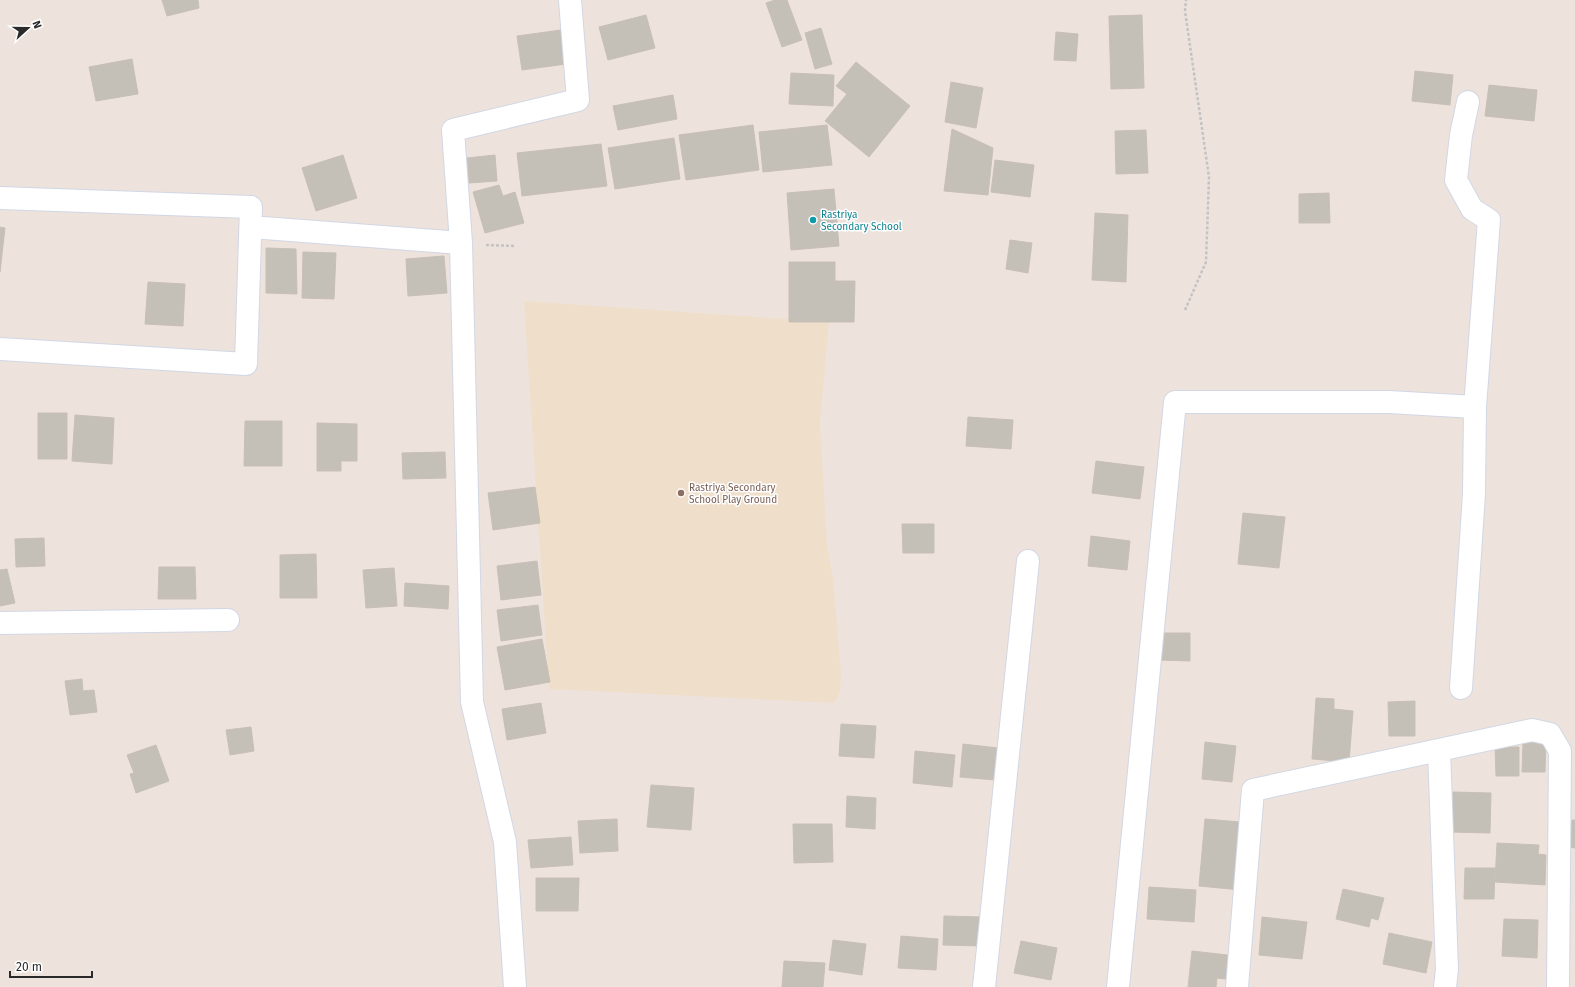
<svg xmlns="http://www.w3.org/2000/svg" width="1575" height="987" font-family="'Fira Sans',sans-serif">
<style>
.education{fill:#efdfca}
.building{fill:#c4bfb7;stroke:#c8bfb5}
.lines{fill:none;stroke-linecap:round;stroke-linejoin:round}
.minor-casing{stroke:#d1d7e4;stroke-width:24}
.path{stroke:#c3c3c3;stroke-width:2.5;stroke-dasharray:3 2;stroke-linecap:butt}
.minor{stroke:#fff;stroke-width:22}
.culture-dot{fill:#0f9aa8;stroke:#fff;stroke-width:1.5}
.education-dot{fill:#8d6e63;stroke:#fff;stroke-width:1.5}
.labels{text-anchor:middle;stroke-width:3;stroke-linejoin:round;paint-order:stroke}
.culture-label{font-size:10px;fill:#0d838f;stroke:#fff;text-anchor:start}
.education-label{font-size:10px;fill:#785e54;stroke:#fff;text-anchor:start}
</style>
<rect width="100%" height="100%" fill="#ede3dc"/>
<path class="education" d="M 524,301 L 829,322 L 820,422 L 827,546 L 833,578 L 841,673 L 840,691 L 835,703 L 549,689 Z"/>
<path class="building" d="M 162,0 L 198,0 L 199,8 L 167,16 Z
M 775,0 L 787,0 L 802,40 L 782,47 L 766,3 Z
M 646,15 L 655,48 L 608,60 L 599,27 Z
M 1142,15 L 1144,88 L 1111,89 L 1109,16 Z
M 821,28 L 832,64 L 815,69 L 805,33 Z
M 561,30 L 566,64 L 522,70 L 517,36 Z
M 1056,32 L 1078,34 L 1076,61 L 1054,60 Z
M 132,59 L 138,94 L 96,101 L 89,67 Z
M 856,62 L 910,106 L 869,157 L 825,121 L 847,94 L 836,86 Z
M 1415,71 L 1453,75 L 1450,105 L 1412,101 Z
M 791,73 L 834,75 L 833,106 L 789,104 Z
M 951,82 L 983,88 L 976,128 L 945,122 Z
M 1489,85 L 1537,90 L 1534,121 L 1485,116 Z
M 673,95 L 677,119 L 618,130 L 613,106 Z
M 753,125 L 759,170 L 686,180 L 679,135 Z
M 827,125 L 832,165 L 763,172 L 759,132 Z
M 952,129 L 993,148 L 988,195 L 944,191 Z
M 1146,130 L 1148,173 L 1116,174 L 1115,131 Z
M 674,138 L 680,179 L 615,189 L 608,148 Z
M 601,144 L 607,186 L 522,196 L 517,153 Z
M 343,155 L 357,198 L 316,211 L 302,168 Z
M 495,155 L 497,181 L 469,183 L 467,158 Z
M 995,160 L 1034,165 L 1030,197 L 991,192 Z
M 499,185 L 503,196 L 515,192 L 524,223 L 485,233 L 473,192 Z
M 834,189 L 839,246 L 791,250 L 787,193 Z
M 1329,193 L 1330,223 L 1299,223 L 1299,194 Z
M 1095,213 L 1128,215 L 1126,282 L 1092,280 Z
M 0,227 L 5,228 L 0,272 Z
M 1010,240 L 1032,243 L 1028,273 L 1006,269 Z
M 266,248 L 296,249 L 297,294 L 266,293 Z
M 303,252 L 336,253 L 334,299 L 302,298 Z
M 444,256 L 447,293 L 408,296 L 406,259 Z
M 789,262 L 835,262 L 835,281 L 855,281 L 854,322 L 789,322 Z
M 148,282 L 185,284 L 183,326 L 145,324 Z
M 38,413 L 67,413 L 67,459 L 38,459 Z
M 75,415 L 114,418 L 112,464 L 72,461 Z
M 968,417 L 1013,420 L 1011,449 L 966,446 Z
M 245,421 L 282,421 L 282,466 L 244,466 Z
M 317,423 L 357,424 L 357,461 L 341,461 L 341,471 L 317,471 Z
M 445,452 L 446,478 L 403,479 L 402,453 Z
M 1096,461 L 1144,467 L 1140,499 L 1092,493 Z
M 535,487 L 540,523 L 493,530 L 488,493 Z
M 1243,513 L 1285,517 L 1279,568 L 1238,564 Z
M 902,524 L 934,524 L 934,553 L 903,553 Z
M 1091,536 L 1130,541 L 1127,570 L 1088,566 Z
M 44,538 L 45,566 L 16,567 L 15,539 Z
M 316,554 L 317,598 L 280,598 L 280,555 Z
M 537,561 L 541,595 L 501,600 L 497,566 Z
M 159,567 L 195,567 L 196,599 L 158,599 Z
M 394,568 L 397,606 L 366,608 L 363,570 Z
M 7,569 L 15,603 L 0,606 L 0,570 Z
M 405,583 L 449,586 L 448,609 L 404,606 Z
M 538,605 L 542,635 L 501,641 L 497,610 Z
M 1158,633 L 1190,633 L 1190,661 L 1158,660 Z
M 542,639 L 550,682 L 505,690 L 497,647 Z
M 82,679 L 83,691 L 94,690 L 97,712 L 70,715 L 65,681 Z
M 1316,698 L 1334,699 L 1334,709 L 1353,711 L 1349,762 L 1312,759 Z
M 1415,701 L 1415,736 L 1389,736 L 1388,702 Z
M 541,703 L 546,733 L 507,740 L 502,709 Z
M 841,724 L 876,726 L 874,758 L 839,756 Z
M 251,727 L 254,751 L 230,755 L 226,730 Z
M 1205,742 L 1236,746 L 1232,782 L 1202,779 Z
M 1523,742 L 1546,743 L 1545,772 L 1522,772 Z
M 963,744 L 998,748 L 995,780 L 960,777 Z
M 156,745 L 169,781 L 136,793 L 130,774 L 134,773 L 127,755 Z
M 1495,747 L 1519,747 L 1519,776 L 1496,776 Z
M 915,751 L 955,755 L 952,787 L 913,783 Z
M 651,785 L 694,788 L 691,830 L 647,827 Z
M 1453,792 L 1491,793 L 1490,833 L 1451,832 Z
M 847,796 L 876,798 L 875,829 L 846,827 Z
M 617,819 L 618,851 L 580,853 L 578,821 Z
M 1205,819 L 1240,822 L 1241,890 L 1199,886 Z
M 1572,820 L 1575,820 L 1575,848 L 1569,847 Z
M 793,824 L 832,824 L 833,862 L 794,863 Z
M 571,837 L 573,865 L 531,868 L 528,840 Z
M 1497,843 L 1539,845 L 1538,854 L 1546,855 L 1545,885 L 1495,882 Z
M 1465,868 L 1495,868 L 1494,899 L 1464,899 Z
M 536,878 L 579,878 L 578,911 L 536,911 Z
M 1149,887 L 1196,890 L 1194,922 L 1147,919 Z
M 1343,889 L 1384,898 L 1378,920 L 1371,918 L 1369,927 L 1336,919 Z
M 944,916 L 982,917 L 981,946 L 943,945 Z
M 1262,917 L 1307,922 L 1302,959 L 1259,955 Z
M 1504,919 L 1538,920 L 1537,958 L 1502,956 Z
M 1389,933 L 1432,942 L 1426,973 L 1383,964 Z
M 901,936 L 938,939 L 936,970 L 898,968 Z
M 833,940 L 866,944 L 862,975 L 829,970 Z
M 1021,941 L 1057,948 L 1051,980 L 1014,973 Z
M 1192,951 L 1236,956 L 1233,980 L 1217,978 L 1216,987 L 1188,987 Z
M 784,961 L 825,963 L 823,987 L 782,987 Z"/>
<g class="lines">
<defs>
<path id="minor" d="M 1468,102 L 1461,135 L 1456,180 L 1472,209 L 1489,220 L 1475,407
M 0,198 L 251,207 L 246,364 L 0,349
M 251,227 L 461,243
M 0,623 L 228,620
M 1439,750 L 1447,969 L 1445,987
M 515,987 L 505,842 L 472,702 L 461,243 L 453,130 L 578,100 L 570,0
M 984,987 L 1028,561
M 1118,987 L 1175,402 L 1389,402 L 1475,407 L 1474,494 L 1461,688
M 1237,987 L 1253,790 L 1532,730 L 1550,734 L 1560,751 L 1558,987"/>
</defs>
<use href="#minor" class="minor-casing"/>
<path class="path" d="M 486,245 L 515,246
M 1185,310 L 1206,262 L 1209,177 L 1185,11 L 1186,0"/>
<use href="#minor" class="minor"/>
</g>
<circle class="culture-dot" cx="813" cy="220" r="4"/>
<circle class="education-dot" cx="681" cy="493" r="4"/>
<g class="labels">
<g class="culture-label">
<text x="821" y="218">Rastriya<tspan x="821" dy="12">Secondary School</tspan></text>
</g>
<g class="education-label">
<text x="689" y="491">Rastriya Secondary<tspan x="689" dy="12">School Play Ground</tspan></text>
</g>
</g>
<g transform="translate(28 28) rotate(69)" stroke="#ffffff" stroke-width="3" paint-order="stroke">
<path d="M0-3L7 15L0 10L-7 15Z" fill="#2a2a2a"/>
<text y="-6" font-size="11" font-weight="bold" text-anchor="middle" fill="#2a2a2a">N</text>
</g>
<path d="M10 971v6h82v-6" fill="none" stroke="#2a2a2a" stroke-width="2"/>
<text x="16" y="971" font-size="12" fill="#2a2a2a" stroke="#ffffff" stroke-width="3" paint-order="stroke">20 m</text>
</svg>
